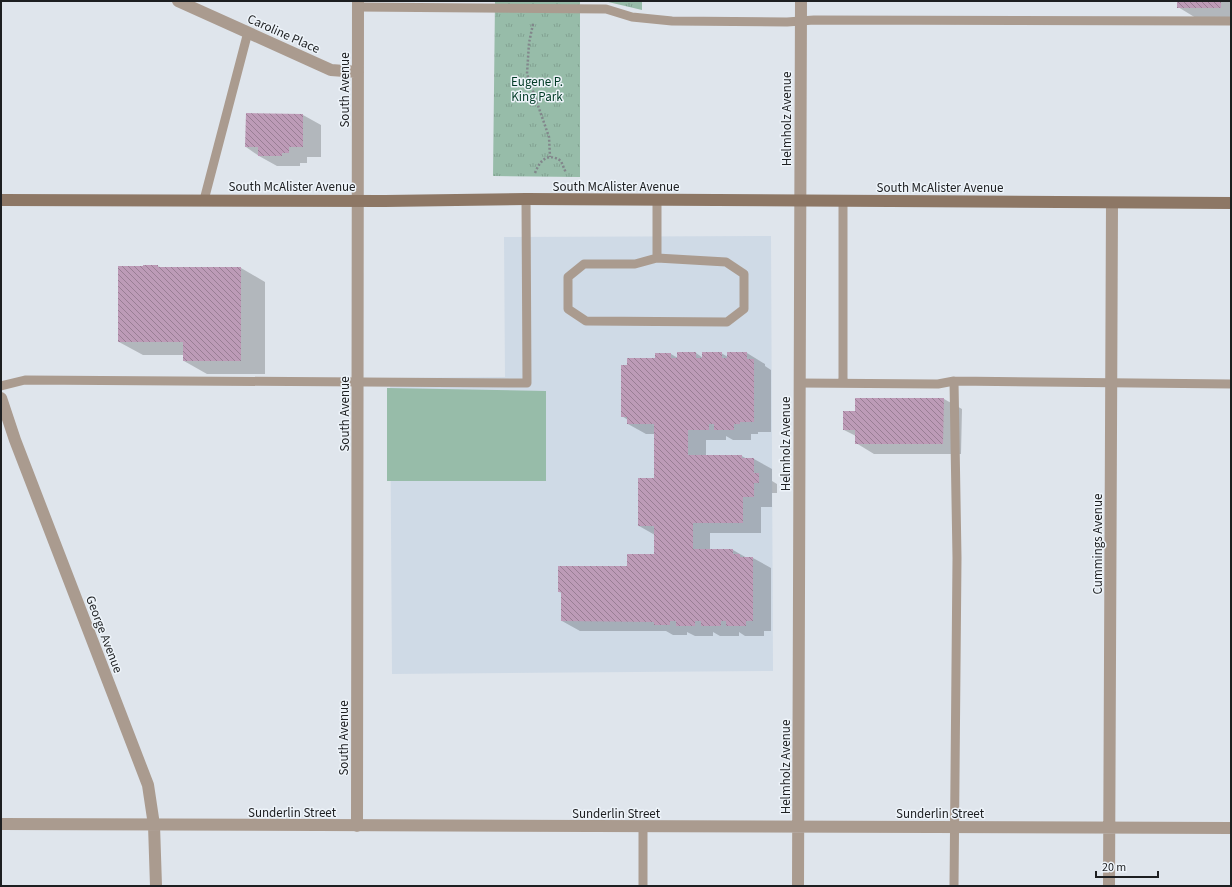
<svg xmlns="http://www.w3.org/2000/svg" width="1232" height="887" font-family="'Source Sans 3',sans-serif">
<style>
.built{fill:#cfdae6}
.park{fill:url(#park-tufts)}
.pitch{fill:#97bca9}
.shadow{fill:#0003}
.building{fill:url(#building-back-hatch)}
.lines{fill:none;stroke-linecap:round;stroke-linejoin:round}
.path{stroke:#82868b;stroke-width:2.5;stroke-dasharray:2 2;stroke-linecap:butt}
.lane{stroke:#aa9b8f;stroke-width:9}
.street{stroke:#aa9b8f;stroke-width:12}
.secondary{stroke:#8d7765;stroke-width:12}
.labels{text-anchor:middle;stroke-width:3;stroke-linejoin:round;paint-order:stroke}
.street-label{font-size:13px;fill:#1d1f21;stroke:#edf3f9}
.park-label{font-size:13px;fill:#003a25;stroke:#edf3f9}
</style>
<defs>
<pattern id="park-tufts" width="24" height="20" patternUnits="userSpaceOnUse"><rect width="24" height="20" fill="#97bca9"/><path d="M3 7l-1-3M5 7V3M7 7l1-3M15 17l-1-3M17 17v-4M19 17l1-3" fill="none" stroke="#82a191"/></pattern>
<pattern id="building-back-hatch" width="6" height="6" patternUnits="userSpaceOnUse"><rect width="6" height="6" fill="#bd9bb7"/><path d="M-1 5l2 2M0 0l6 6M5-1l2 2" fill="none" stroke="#997e94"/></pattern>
</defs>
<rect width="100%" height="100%" fill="#dfe5ec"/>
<path class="built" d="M 771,236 L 773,671 L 392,674 L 390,378 L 505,377 L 504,237 Z"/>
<path class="park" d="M 495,1 L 580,1 L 580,177 L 493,176 Z
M 604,1 L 642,1 L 642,10 Z"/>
<path class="pitch" d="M 387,388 L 546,391 L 546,481 L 387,481 Z"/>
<path class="shadow" d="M 1178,1 L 1231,1 L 1231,17 L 1196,18 L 1178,7 Z
M 247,114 L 303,115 L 321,125 L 321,157 L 307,157 L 307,163 L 300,163 L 300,166 L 277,166 L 259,156 L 246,147 Z
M 158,266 L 162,268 L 241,268 L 265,282 L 265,374 L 207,374 L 184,361 L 184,355 L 143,355 L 119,342 Z
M 696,353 L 703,358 L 721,353 L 728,357 L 747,353 L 765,364 L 765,366 L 771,370 L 771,432 L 758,432 L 758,434 L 751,434 L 751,440 L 733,440 L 726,436 L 726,440 L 706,440 L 706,456 L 742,456 L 747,459 L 754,459 L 772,469 L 772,481 L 777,484 L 777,493 L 772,493 L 772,507 L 761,507 L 761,533 L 710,533 L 710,550 L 733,550 L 747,558 L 753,558 L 771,568 L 771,631 L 764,631 L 764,636 L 745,636 L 739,632 L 739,636 L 720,636 L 713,632 L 713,636 L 695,636 L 687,632 L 687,635 L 673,635 L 666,631 L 580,631 L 562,621 L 562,593 L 559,592 L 628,567 L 655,555 L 655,535 L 639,526 L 655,479 L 655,434 L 646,434 L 628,424 L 628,420 L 622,416 L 628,366 L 671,354 L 678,358 Z
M 944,399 L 962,409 L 961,454 L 874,454 L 856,443 L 856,436 L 844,430 L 856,412 Z"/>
<path class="building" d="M 1177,1 L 1221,1 L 1221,8 L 1177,8 Z
M 246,113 L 303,114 L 303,147 L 289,147 L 289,153 L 282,153 L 282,156 L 258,156 L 258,147 L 245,147 Z
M 143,265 L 158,265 L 158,267 L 241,267 L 241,361 L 183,361 L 183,342 L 118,342 L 118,266 L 143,266 Z
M 677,352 L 696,352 L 696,358 L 702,358 L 702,352 L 722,352 L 722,358 L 727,358 L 727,352 L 747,352 L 747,359 L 754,359 L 754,422 L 740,422 L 740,424 L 734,424 L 734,430 L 714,430 L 714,424 L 709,424 L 709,430 L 688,430 L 688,455 L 742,455 L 742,458 L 754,458 L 754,473 L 759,473 L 759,483 L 754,483 L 754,497 L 743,497 L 743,523 L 693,523 L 693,549 L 733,549 L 733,554 L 740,554 L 740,557 L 753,557 L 753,621 L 746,621 L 746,626 L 726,626 L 726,621 L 721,621 L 721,626 L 701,626 L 701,621 L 695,621 L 695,626 L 676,626 L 676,621 L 670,621 L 670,625 L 654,625 L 654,622 L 561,621 L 561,592 L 558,592 L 558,566 L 627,566 L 627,554 L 654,554 L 654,526 L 638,526 L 638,478 L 654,478 L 654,424 L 627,424 L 627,417 L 621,417 L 621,365 L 627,365 L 627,358 L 655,358 L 655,353 L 671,353 L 671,358 L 677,358 Z
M 855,398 L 944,398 L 943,444 L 855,444 L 855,430 L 843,430 L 843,411 L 855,411 Z"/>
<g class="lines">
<path class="path" d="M 533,24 L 529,43 L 527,74 L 549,137 L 550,157
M 535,173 C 540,160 548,152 561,161 L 566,173"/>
<path class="lane" d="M 358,7 L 606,9 L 632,17 L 672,21 L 787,22 L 814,20 L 1231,21
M 204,200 L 248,32
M 657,200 L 657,258 L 635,264 L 584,264 L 568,277 L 568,309 L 586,321 L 727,322 L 744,309 L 744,274 L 726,262 L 657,258
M 843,200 L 843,383
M 799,383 L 938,384 L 954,381
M 1,386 L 25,380 L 527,383 L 526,199
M 643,827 L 643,886
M 954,886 L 957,558 L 954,381 L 1231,384"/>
<path class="street" d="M 178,1 L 331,70 L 358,72
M 1,398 L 15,440 L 148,785 L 154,825 L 156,886
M 1,824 L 1231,828
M 357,826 L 358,1
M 798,886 L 801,1
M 1109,886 L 1112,203"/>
<path class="secondary" d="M 1,200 L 385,201 L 526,199 L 1231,203"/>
</g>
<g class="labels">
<g class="street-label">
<text transform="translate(284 33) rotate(24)" y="5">Caroline Place</text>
<text transform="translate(344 90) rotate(-90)" y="5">South Avenue</text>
<text transform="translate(786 119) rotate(-90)" y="5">Helmholz Avenue</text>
<text x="292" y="191">South McAlister Avenue</text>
<text x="616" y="191">South McAlister Avenue</text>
<text x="940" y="192">South McAlister Avenue</text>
<text transform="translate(344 414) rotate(-90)" y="5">South Avenue</text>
<text transform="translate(785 444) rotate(-90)" y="5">Helmholz Avenue</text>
<text transform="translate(1097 544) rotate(-90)" y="5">Cummings Avenue</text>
<text transform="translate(105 634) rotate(69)" y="5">George Avenue</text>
<text transform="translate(343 738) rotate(-90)" y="5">South Avenue</text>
<text transform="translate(785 767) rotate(-90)" y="5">Helmholz Avenue</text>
<text x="292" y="817">Sunderlin Street</text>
<text x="616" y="818">Sunderlin Street</text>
<text x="940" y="818">Sunderlin Street</text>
</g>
<g class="park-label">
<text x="537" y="86">Eugene P.<tspan x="537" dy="15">King Park</tspan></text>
</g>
</g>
<rect width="1232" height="887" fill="none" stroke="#1d1f21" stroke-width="4"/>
<path d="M1096 871v6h62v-6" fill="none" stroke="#1d1f21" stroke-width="2"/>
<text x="1102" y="871" font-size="12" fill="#1d1f21" stroke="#edf3f9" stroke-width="3" paint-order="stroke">20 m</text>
</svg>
